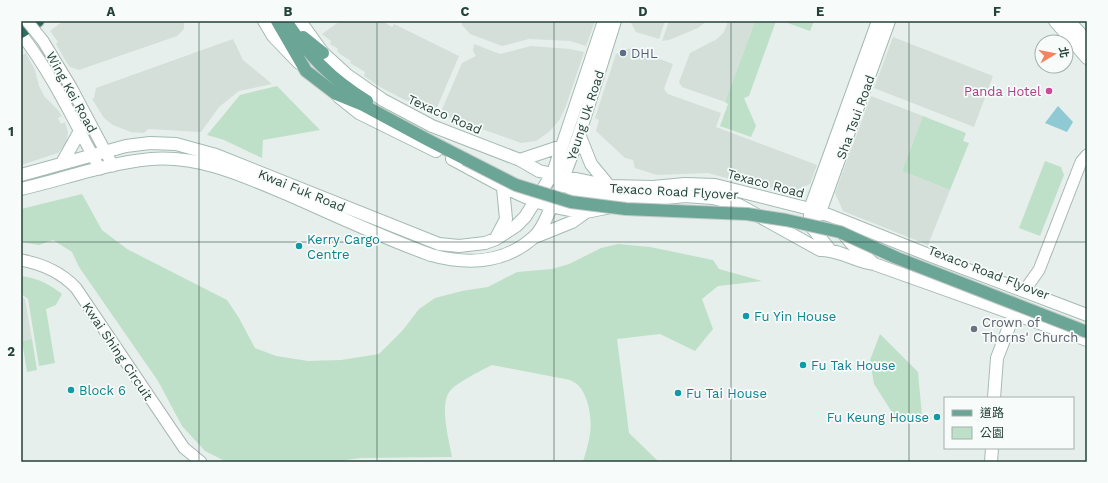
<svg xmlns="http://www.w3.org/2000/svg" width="1108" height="483" font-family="'Work Sans','Noto Sans TC',sans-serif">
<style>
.built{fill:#d4dfda}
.green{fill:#bfe0c8}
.water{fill:#8ec9d4}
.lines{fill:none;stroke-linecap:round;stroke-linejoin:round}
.tertiary-casing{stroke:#a8b8b2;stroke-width:13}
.secondary-casing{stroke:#a4bbb3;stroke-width:14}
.primary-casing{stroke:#c2cac8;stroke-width:14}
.motorway-casing{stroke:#c2cac8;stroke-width:14}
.tertiary{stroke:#fff;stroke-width:11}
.secondary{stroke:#fff;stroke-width:12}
.primary{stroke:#6aa596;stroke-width:12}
.motorway{stroke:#2f6f62;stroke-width:12}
.tertiary-bridge-casing{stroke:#a8b8b2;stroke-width:13;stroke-linecap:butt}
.primary-bridge-casing{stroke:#c2cac8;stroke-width:14;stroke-linecap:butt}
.tertiary-bridge{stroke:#fff;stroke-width:11}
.primary-bridge{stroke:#6aa596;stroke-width:12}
.grid{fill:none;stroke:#24423a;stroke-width:1;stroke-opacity:0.55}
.service-dot{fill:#5c6f8a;stroke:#f7fbf9;stroke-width:1.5}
.hotel-dot{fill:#d1479c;stroke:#f7fbf9;stroke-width:1.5}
.culture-dot{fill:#0f9aa8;stroke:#f7fbf9;stroke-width:1.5}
.worship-dot{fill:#6b7280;stroke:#f7fbf9;stroke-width:1.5}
.labels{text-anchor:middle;stroke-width:3.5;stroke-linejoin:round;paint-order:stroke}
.service-label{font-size:13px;fill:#4e5e75;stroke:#f7fbf9;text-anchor:start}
.hotel-label{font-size:13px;fill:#b23c85;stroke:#f7fbf9;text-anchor:end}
.street-label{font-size:13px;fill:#24423a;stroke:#f7fbf9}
.culture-label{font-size:13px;fill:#0d838f;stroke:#f7fbf9;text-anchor:start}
.worship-label{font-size:13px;fill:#5b616d;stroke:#f7fbf9;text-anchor:start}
.neatline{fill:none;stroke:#24423a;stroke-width:1.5}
.grid-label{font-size:13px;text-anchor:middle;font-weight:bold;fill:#24423a}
</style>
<rect width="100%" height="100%" fill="#e6efeb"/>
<path class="built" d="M 63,21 L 184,21 L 184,29 L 177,36 L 79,70 L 70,67 L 67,63 L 56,44 L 58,42 L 50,31 Z
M 340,21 L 382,21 L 392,27 L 394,24 L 459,56 L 435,112 L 403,99 L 380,87 L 364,76 L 365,72 L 350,63 L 351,61 L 340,54 L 337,51 L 338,49 L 330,44 L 331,41 L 322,34 Z
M 462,21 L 595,21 L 586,46 L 570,41 L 529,39 L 502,46 L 470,34 L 462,25 Z
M 630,21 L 665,21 L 659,39 L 636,32 Z
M 669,21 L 707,21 L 698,28 L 669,40 L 662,41 Z
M 728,21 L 755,21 L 725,102 L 682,87 L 679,82 L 690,53 L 717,39 L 724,32 Z
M 893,37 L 993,76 L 974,127 L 874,88 Z
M 233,39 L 243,60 L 272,84 L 239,91 L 219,107 L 201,132 L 148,129 L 144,133 L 131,132 L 113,125 L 104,118 L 92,99 L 94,98 L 96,88 Z
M 474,44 L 500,54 L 531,46 L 570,49 L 584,52 L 566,106 L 560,119 L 550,131 L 536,141 L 521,143 L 440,114 L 462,63 L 476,56 L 473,51 Z
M 630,48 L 673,64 L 664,89 L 668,94 L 721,113 L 716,127 L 817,165 L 810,184 L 790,193 L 746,181 L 745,183 L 708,173 L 657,175 L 635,168 L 633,160 L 625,158 L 596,131 L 599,120 L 595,118 L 616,54 Z
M 26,53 L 35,70 L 39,86 L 45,97 L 58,110 L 62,116 L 58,118 L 61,124 L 65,122 L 68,132 L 66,144 L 58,153 L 21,165 L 21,56 Z
M 871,96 L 923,116 L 902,171 L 950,190 L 928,245 L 843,211 L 835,193 Z
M 21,296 L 25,299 L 32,339 L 21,341 Z"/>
<path class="green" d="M 755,21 L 776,21 L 749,96 L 744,98 L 756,126 L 751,137 L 720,126 L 728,104 L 725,102 Z
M 782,21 L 814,21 L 810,31 Z
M 277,86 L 320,130 L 263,140 L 262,158 L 224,140 L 207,135 L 240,95 Z
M 923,116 L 966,133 L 963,141 L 969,143 L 950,190 L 902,171 Z
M 1045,161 L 1061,167 L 1064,175 L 1040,236 L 1019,228 Z
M 82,194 L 102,230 L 127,249 L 227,300 L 239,318 L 255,348 L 276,356 L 308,361 L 341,360 L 379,354 L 403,330 L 419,309 L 435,298 L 462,291 L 488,287 L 517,272 L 552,269 L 569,264 L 601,248 L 618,244 L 650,247 L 713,260 L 719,269 L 762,281 L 718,286 L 702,299 L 713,329 L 695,351 L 660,334 L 617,339 L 629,433 L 659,462 L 583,462 C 590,438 594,426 587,401 C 583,391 581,385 570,380 L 492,365 C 482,370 456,383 450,391 C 439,404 449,440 452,457 L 361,458 L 331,462 L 227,462 L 205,451 L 182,426 L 158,381 L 79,267 L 72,252 L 53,240 L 39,245 L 21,242 L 21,209 Z
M 21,276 C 38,278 49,284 62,294 L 56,305 L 46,309 L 55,363 L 39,366 L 28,299 L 21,294 Z
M 880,334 L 918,372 L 922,416 L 895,417 L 874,384 L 870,360 Z
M 32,339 L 37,370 L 27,372 L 22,341 Z"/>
<path class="water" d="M 1058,106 L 1073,122 L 1067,132 L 1045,123 Z"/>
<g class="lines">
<defs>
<path id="tertiary" d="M 21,34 C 53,75 75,124 100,169
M 43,41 L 71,87 L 113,166
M 21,260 C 43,264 61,272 76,288 L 184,448 L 201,462
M 1024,291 L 1039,270 L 1081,162 L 1087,155"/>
<path id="secondary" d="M 264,21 L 273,36 L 299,63
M 300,21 L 323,53 L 347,75 L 383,100 L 432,126 L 520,160 L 539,171 L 609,186 L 653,187 L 685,184 L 715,185 L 810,209 L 831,216 L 934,257 L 1087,315
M 1055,21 L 1087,58
M 1069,21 L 1087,41
M 339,97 L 359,113 L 436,151
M 579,134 L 591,164 L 609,186
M 452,159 C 498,183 533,208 586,212 L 646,200 L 685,196 L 713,198 L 739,205 L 820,250 C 839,249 855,262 874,264 L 1087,340
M 520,160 L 562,146
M 62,163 L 80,131
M 21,175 L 126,146 L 150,143 L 176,144 L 216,155 L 439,244 L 459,246 L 485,243 L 496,239 L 516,226 L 525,217 L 553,173 L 604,21
M 557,179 C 568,195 617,197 636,199
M 21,189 C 64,179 107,163 151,159 C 202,155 248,178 294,197 C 339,217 384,238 431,255 C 468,265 504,264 534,237 C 543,229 547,216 552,205 C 578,146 595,83 615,21
M 816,217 L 820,212 L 889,21
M 841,231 L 853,245 L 874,264
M 535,237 L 572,222 L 586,212
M 496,238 L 506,219 L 503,188
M 830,250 L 810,225 L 810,209 L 878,21
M 994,398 L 997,358 L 1014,314
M 991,462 L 992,448"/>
<path id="primary" d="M 277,21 L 306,71 L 336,94 L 363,105 L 426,139 L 465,159
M 286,21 C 310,57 330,78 367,101
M 303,37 L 323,53"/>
<path id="motorway" d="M 21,32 L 38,21"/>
</defs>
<use href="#tertiary" class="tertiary-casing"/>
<use href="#secondary" class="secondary-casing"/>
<use href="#primary" class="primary-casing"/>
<use href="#motorway" class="motorway-casing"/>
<use href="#tertiary" class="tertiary"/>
<use href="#secondary" class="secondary"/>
<use href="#primary" class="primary"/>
<use href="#motorway" class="motorway"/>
<defs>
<path id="tertiary-bridge" d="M 27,21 L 43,41"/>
<path id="primary-bridge" d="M 465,159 L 516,185 L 571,202 L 626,209 L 747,214 L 786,220 L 840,232 L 897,258 L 1087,332"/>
</defs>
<use href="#tertiary-bridge" class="tertiary-bridge-casing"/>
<use href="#primary-bridge" class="primary-bridge-casing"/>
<use href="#tertiary-bridge" class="tertiary-bridge"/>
<use href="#primary-bridge" class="primary-bridge"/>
</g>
<path class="grid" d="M 199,21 L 199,462M 377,21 L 377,462M 554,21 L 554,462M 731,21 L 731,462M 909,21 L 909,462M 21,242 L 1087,242"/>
<circle class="service-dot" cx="623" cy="53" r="4"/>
<circle class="hotel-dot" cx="1049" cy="91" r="4"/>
<g class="culture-dot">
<circle cx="299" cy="246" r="4"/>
<circle cx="746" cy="316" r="4"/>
<circle cx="803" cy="365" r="4"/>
<circle cx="71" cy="390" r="4"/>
<circle cx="678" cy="393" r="4"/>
<circle cx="937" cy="417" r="4"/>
</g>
<circle class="worship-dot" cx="974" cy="329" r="4"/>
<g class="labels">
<g class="service-label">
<text x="631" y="58">DHL</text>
</g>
<g class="hotel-label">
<text x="1041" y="96">Panda Hotel</text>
</g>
<g class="street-label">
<text transform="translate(72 92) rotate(61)" y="5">Wing Kei Road</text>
<text transform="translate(445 114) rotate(24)" y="5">Texaco Road</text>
<text transform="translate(585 115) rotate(-72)" y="5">Yeung Uk Road</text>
<text transform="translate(855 117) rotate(-70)" y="5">Sha Tsui Road</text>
<text transform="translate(766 183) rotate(15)" y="5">Texaco Road</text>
<text transform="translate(302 190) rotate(22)" y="5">Kwai Fuk Road</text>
<text transform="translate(674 191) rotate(3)" y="5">Texaco Road Flyover</text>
<text transform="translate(989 272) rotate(21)" y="5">Texaco Road Flyover</text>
<text transform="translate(118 351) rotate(56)" y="5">Kwai Shing Circuit</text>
</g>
<g class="culture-label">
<text x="307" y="244">Kerry Cargo<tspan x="307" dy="15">Centre</tspan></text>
<text x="754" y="321">Fu Yin House</text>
<text x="811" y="370">Fu Tak House</text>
<text x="79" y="395">Block 6</text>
<text x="686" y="398">Fu Tai House</text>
<text x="929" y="422" text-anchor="end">Fu Keung House</text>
</g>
<g class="worship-label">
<text x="982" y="327">Crown of<tspan x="982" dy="15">Thorns' Church</tspan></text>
</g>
</g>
<rect width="1108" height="483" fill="none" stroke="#f7fbf9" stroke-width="44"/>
<rect x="944" y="397" width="130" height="52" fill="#f7fbf9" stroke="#a3b1ad"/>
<rect x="952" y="410" width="20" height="6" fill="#6aa596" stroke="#a3b1ad"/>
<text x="980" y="417" font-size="12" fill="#24423a">道路</text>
<rect x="952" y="427" width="20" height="12" fill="#bfe0c8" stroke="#a3b1ad"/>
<text x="980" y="437" font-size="12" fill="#24423a">公園</text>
<g transform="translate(1054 54) rotate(80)"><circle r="19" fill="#f7fbf9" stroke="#a3b1ad"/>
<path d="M0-3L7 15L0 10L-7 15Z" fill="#f4845f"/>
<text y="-6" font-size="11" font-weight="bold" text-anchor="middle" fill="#24423a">北</text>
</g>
<rect x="22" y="22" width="1064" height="439" class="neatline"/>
<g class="grid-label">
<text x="111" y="16">A</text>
<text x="288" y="16">B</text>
<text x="465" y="16">C</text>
<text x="643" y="16">D</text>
<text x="820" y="16">E</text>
<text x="997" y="16">F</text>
<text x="11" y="136">1</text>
<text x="11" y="356">2</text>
</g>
</svg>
